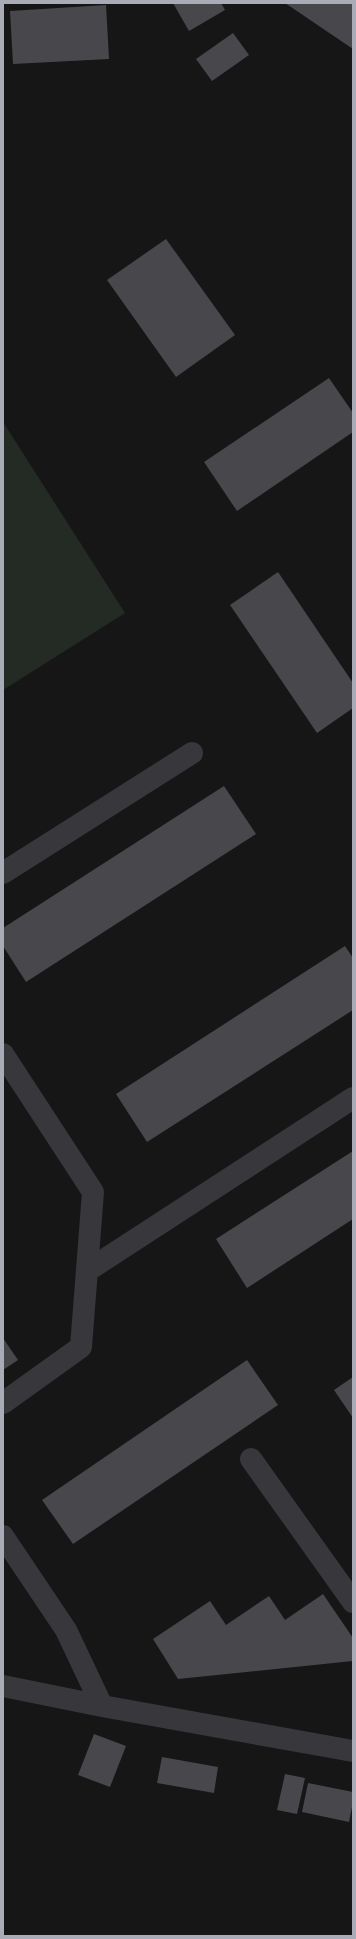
<svg xmlns="http://www.w3.org/2000/svg" width="356" height="1939" font-family="Inter,sans-serif">
<style>
.green{fill:#242b25}
.building{fill:#48484c}
.lines{fill:none;stroke-linecap:round;stroke-linejoin:round}
.minor{stroke:#37373c;stroke-width:22}
</style>
<rect width="100%" height="100%" fill="#161617"/>
<path class="green" d="M 3,422 L 125,613 L 3,690 Z"/>
<path class="building" d="M 173,3 L 221,3 L 225,10 L 189,31 Z
M 285,3 L 353,3 L 353,49 Z
M 106,5 L 109,59 L 13,64 L 10,11 Z
M 233,33 L 249,55 L 212,81 L 196,59 Z
M 166,239 L 235,335 L 176,377 L 107,280 Z
M 329,378 L 353,413 L 353,432 L 237,511 L 204,462 Z
M 278,572 L 353,683 L 353,708 L 317,733 L 230,605 Z
M 224,786 L 256,834 L 26,982 L 3,946 L 3,928 Z
M 345,946 L 353,958 L 353,1010 L 147,1142 L 116,1094 Z
M 353,1151 L 353,1219 L 247,1288 L 216,1239 Z
M 3,1338 L 18,1360 L 3,1370 Z
M 247,1360 L 278,1405 L 73,1544 L 42,1500 Z
M 353,1377 L 353,1418 L 334,1390 Z
M 323,1594 L 353,1638 L 353,1661 L 178,1679 L 153,1639 L 210,1601 L 226,1625 L 269,1596 L 285,1620 Z
M 94,1734 L 126,1746 L 110,1787 L 78,1775 Z
M 162,1757 L 218,1767 L 214,1793 L 157,1783 Z
M 285,1774 L 305,1778 L 297,1814 L 277,1810 Z
M 308,1783 L 353,1792 L 353,1802 L 349,1822 L 302,1812 Z"/>
<g class="lines">
<path class="minor" d="M 3,873 L 192,753
M 3,1054 L 93,1192 L 81,1347 L 3,1403
M 87,1271 L 353,1098
M 251,1459 L 353,1602
M 3,1536 L 66,1630 L 102,1706
M 3,1686 L 102,1706 L 353,1751"/>
</g>
<rect width="356" height="1939" fill="none" stroke="#a9acb6" stroke-width="8"/>
</svg>
